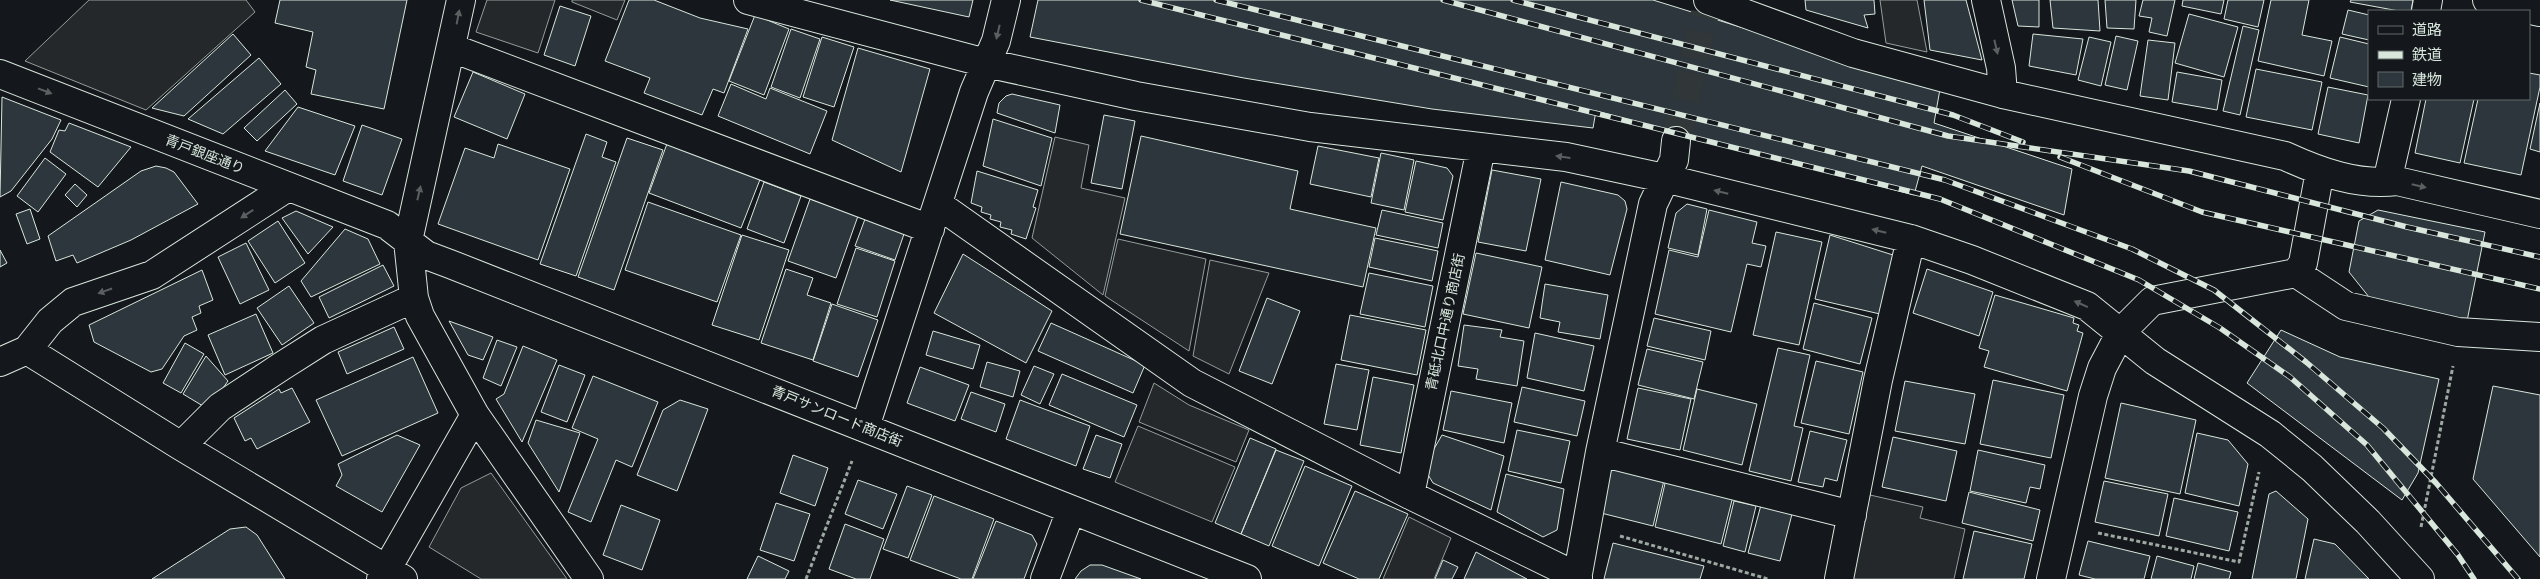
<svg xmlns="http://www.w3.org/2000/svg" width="2540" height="579" font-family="Barlow,'Noto Sans JP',sans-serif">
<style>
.parking{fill:#24282b;stroke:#939e99}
.building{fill:#2c363c;stroke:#d8e6dc}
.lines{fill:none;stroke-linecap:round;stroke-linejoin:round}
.minor-tunnel{stroke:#313739;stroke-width:28;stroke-dasharray:28 14;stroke-linecap:butt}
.minor-casing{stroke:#d8e6dc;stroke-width:30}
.path{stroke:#9da8a2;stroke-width:3;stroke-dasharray:4 2.5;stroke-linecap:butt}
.minor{stroke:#14181c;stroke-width:28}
.rail-casing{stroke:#d8e6dc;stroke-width:5.5}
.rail{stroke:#14181c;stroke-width:4;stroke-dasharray:11;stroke-linecap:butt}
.oneway{fill:#59605f}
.labels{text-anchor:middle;stroke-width:4;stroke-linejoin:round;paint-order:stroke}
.street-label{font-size:14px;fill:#d8e6dc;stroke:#14181c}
</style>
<rect width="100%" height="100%" fill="#14181c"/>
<path class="parking" d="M 89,0 L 246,0 L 255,12 L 146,110 L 25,61 Z
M 487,0 L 555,0 L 538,53 L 476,32 Z
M 572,0 L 625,0 L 617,20 L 572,2 Z
M 1880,0 L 1917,0 L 1927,52 L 1886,43 Z
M 1055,137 L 1089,145 L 1081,188 L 1125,198 L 1103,295 L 1032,238 Z
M 1118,239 L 1206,259 L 1189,351 L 1105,296 Z
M 1210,260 L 1269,273 L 1229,374 L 1193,356 Z
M 1154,383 L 1189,405 L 1249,430 L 1236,462 L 1139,422 Z
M 1138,426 L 1235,467 L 1212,522 L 1115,482 Z
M 491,473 L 567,579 L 481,579 L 429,547 L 461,488 Z
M 1870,495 L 1923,507 L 1920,518 L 1965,529 L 1954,579 L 1851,579 Z
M 1409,517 L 1451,538 L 1434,579 L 1383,579 Z"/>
<path class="building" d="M 280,0 L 407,0 L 384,109 L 311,94 L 316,70 L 306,67 L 313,32 L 275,23 Z
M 629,0 L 654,0 L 700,18 L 748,29 L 724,93 L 713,89 L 702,115 L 644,93 L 650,78 L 605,61 Z
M 890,0 L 973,0 L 969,17 Z
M 1038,0 L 1653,0 L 1940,89 L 1934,123 L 2072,169 L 2064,215 L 1922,166 L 1914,195 L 1596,111 L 1593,128 L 1432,109 L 1244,78 L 1030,37 Z
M 1805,0 L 1874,0 L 1875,14 L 1864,15 L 1868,28 L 1806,10 Z
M 1924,0 L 1966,0 L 1982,60 L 1930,50 Z
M 2012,0 L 2039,0 L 2039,27 L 2018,26 Z
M 2050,0 L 2098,0 L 2100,31 L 2053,28 Z
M 2105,0 L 2136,0 L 2134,29 L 2107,28 Z
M 2143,0 L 2175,0 L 2167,36 L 2149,32 L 2152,18 L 2139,16 Z
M 2183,0 L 2224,0 L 2221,14 L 2182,6 Z
M 2228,0 L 2264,0 L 2258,27 L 2224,19 Z
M 2271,0 L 2309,0 L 2302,35 L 2332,41 L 2324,76 L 2258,61 Z
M 2351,0 L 2413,0 L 2411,11 L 2399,11 L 2350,2 Z
M 560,6 L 591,16 L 575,66 L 544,55 Z
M 2348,10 L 2369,15 L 2369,40 L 2342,34 Z
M 2189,14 L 2238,27 L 2224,77 L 2175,63 Z
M 755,15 L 789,29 L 764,95 L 729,81 Z
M 2243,26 L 2259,30 L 2240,115 L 2223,111 Z
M 791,29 L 820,39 L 800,98 L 771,87 Z
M 233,34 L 251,55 L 184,116 L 152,108 Z
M 2033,34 L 2083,39 L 2076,75 L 2029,66 Z
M 2116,36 L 2138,41 L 2127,90 L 2105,85 Z
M 822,37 L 854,47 L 834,107 L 803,97 Z
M 2089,37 L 2111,42 L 2101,86 L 2078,80 Z
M 2340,37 L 2369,44 L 2369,87 L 2330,78 Z
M 2148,40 L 2175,43 L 2168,100 L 2140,96 Z
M 858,48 L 930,69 L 901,172 L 832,140 Z
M 259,58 L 281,84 L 223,134 L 188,119 Z
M 2256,69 L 2322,82 L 2312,130 L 2246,117 Z
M 473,72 L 525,94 L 507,139 L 454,117 Z
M 2177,72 L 2222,80 L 2217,110 L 2172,102 Z
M 2529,73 L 2540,75 L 2540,87 L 2521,175 L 2464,163 L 2478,99 L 2529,99 Z
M 731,84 L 766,99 L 770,88 L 827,111 L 810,154 L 718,116 Z
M 2328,87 L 2368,95 L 2359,143 L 2318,134 Z
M 285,90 L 297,104 L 257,141 L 244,128 Z
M 1012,94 L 1060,105 L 1055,133 L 997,113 L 999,103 L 1006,96 Z
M 2,97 L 61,120 L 52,139 L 11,191 L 0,197 Z
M 2426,99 L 2474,99 L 2460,163 L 2415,153 Z
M 2540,103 L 2540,152 L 2530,149 Z
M 298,107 L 355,126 L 335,175 L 265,151 Z
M 1104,115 L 1135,121 L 1122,189 L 1091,183 Z
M 993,119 L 1052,138 L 1041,186 L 983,166 Z
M 69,123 L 131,147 L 98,187 L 50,152 L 59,130 L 65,131 Z
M 362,125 L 402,139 L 382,195 L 343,181 Z
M 586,134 L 607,142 L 602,157 L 616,162 L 576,276 L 540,264 Z
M 1141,136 L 1298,171 L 1290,209 L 1376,228 L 1363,287 L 1120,234 Z
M 627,138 L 663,150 L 614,290 L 578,277 Z
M 668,141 L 761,177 L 741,228 L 649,193 Z
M 498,144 L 570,169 L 538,260 L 438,224 L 465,148 L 494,158 Z
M 1318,146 L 1379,158 L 1371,197 L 1310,184 Z
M 1381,153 L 1414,160 L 1404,210 L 1371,203 Z
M 45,158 L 66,174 L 38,212 L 17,196 Z
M 1416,161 L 1447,168 L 1453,176 L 1443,220 L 1405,212 Z
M 156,166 L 166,168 L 174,172 L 198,204 L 131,240 L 77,263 L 73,255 L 56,261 L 48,236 L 141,171 Z
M 1492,170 L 1541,179 L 1526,251 L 1478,242 Z
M 977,171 L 1038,190 L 1033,207 L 1036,208 L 1026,239 L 1011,234 L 1012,230 L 1000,227 L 1001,222 L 990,219 L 991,215 L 981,212 L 982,207 L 971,203 Z
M 764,182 L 801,196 L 784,243 L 747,229 Z
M 1561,182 L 1618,195 L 1625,201 L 1627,209 L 1610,275 L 1545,260 Z
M 75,184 L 87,195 L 77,207 L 65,195 Z
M 810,199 L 858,216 L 836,278 L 788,261 Z
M 648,202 L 741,235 L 717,302 L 625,270 Z
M 1687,204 L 1707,209 L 1698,255 L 1668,248 L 1676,213 Z
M 30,209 L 40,239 L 27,244 L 16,214 Z
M 1382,210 L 1443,223 L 1438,248 L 1376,235 Z
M 1709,210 L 1757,222 L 1752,243 L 1766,246 L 1761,267 L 1747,264 L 1731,332 L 1655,314 L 1669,250 L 1698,257 Z
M 2378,210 L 2485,232 L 2467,321 L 2373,302 L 2349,272 L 2359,221 Z
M 296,211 L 333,227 L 308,254 L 282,218 Z
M 865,219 L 904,234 L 895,260 L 855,246 Z
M 278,221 L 305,263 L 275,283 L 248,241 Z
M 345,229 L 368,239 L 380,264 L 311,297 L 301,281 Z
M 1776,232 L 1822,242 L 1799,345 L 1753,335 Z
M 742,235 L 789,250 L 759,340 L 712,325 Z
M 1830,235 L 1893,255 L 1880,314 L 1815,299 Z
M 1375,238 L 1438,251 L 1432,281 L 1369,267 Z
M 246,243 L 269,290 L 240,304 L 218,257 Z
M 856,248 L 895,261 L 877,317 L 837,304 Z
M 0,250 L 7,263 L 0,267 Z
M 1476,253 L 1542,267 L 1529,328 L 1463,314 Z
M 963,254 L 1052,311 L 1026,363 L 934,313 Z
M 383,265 L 394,286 L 329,318 L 319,297 Z
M 786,269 L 813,278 L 807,295 L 831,303 L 813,360 L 761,343 Z
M 1927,269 L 1993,292 L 1979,336 L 1913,313 Z
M 202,270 L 213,300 L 199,306 L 201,313 L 192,317 L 197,330 L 184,336 L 162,369 L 151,372 L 94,342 L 89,325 Z
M 1369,273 L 1433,286 L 1425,327 L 1360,314 Z
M 1545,284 L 1608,295 L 1600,339 L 1558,332 L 1560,322 L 1540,318 Z
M 289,286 L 314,323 L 282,345 L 257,308 Z
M 1995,295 L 2074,318 L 2073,323 L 2079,325 L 2077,331 L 2083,333 L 2067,391 L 1984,367 L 1989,351 L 1979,348 Z
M 1267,298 L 1300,311 L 1272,384 L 1239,371 Z
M 1814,303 L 1872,318 L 1860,364 L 1803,349 Z
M 832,304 L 878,320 L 858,377 L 813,361 Z
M 256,314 L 273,353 L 225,375 L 208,335 Z
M 1350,315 L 1426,330 L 1417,375 L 1341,360 Z
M 1654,318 L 1711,331 L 1705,360 L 1647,346 Z
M 449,321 L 493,337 L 483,360 L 468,355 Z
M 1051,323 L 1145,365 L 1133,393 L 1038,351 Z
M 1464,325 L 1502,330 L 1500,337 L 1524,341 L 1517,386 L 1476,379 L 1478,369 L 1458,366 Z
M 394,327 L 404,349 L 347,374 L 338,352 Z
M 2281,330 L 2340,357 L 2439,379 L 2418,473 L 2402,500 L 2247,383 Z
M 933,331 L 980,345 L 973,369 L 926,355 Z
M 1535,333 L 1594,346 L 1584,391 L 1527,378 Z
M 497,340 L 517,347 L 501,386 L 483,378 Z
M 185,343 L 204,354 L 181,393 L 163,383 Z
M 523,346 L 557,360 L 522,442 L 496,399 L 504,394 Z
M 1778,348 L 1810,355 L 1794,426 L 1803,428 L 1791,481 L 1749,471 Z
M 1647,349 L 1703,362 L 1694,399 L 1638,385 Z
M 206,356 L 228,381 L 208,409 L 183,394 Z
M 413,357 L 438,413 L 342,456 L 316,400 Z
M 1816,361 L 1863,372 L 1849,434 L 1801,423 Z
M 987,362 L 1020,371 L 1013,397 L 980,387 Z
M 1336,364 L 1369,370 L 1357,430 L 1324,424 Z
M 559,365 L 585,375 L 567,422 L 541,412 Z
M 1034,366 L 1054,374 L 1040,404 L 1021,395 Z
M 920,367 L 969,385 L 955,421 L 907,403 Z
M 1062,374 L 1137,405 L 1124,437 L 1049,405 Z
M 593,376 L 658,402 L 632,467 L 616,460 L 591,522 L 568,512 L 598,439 L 572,428 Z
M 1373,377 L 1414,385 L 1401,453 L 1360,445 Z
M 1993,380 L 2064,395 L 2051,458 L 1980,444 Z
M 1905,381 L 1975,394 L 1965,444 L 1895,431 Z
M 2493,386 L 2540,395 L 2540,557 L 2473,479 Z
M 1522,387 L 1585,401 L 1577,436 L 1514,422 Z
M 292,388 L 310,422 L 257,449 L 251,438 L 245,441 L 234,418 L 279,389 L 281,393 Z
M 1638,388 L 1691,399 L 1680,450 L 1627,439 Z
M 1697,389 L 1757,404 L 1742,465 L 1683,450 Z
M 1451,391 L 1512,403 L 1504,443 L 1443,430 Z
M 971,392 L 1005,404 L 996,432 L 961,419 Z
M 680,400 L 708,409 L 677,491 L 637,475 L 663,410 Z
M 1020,400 L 1090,426 L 1076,466 L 1006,439 Z
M 2121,403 L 2196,420 L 2180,494 L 2105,478 Z
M 536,420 L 580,433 L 559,492 L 528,443 Z
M 1517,430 L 1570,441 L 1561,483 L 1508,471 Z
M 1810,431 L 1847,440 L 1837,481 L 1825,478 L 1823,487 L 1798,482 Z
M 2197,433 L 2228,440 L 2248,464 L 2239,506 L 2185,493 Z
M 397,435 L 420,445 L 382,512 L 336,486 L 342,475 L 338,464 Z
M 1096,435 L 1122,444 L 1110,478 L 1083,469 Z
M 1442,435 L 1504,456 L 1491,510 L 1433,483 L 1427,473 L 1431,454 Z
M 1893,437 L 1957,451 L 1946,501 L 1882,487 Z
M 1250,438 L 1276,449 L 1241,534 L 1215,523 Z
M 1276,450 L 1304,461 L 1269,546 L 1241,534 Z
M 1978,450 L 2045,465 L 2040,489 L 2030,487 L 2026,503 L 1970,491 Z
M 793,455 L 828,468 L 815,506 L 780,493 Z
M 1612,463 L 1665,476 L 1653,526 L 1601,513 Z
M 1305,466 L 1352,486 L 1319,566 L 1272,546 Z
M 1506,474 L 1564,489 L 1557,530 L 1543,537 L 1497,512 Z
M 1666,479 L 1733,496 L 1721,544 L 1655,527 Z
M 858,480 L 897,494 L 883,529 L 845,514 Z
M 2104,481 L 2168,494 L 2159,536 L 2095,522 Z
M 907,486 L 932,495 L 908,558 L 883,549 Z
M 1355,491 L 1408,514 L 1379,579 L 1359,579 L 1323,563 Z
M 2276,491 L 2308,519 L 2296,579 L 2252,579 L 2269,494 Z
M 1969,492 L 2040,510 L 2033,541 L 1962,523 Z
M 934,496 L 994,519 L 972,579 L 961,579 L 910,560 Z
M 2174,498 L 2238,512 L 2229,551 L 2166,536 Z
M 1734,501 L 1756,506 L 1745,552 L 1723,546 Z
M 776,503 L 810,514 L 794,561 L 760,550 Z
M 621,505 L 660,520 L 642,570 L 603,555 Z
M 1761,505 L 1792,514 L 1780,561 L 1748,553 Z
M 996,521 L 1032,535 L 1037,544 L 1024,579 L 973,579 Z
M 845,524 L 884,539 L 870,579 L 856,579 L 829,569 Z
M 246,527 L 257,535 L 285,579 L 152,579 L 230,529 Z
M 1974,531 L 2032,544 L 2024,579 L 1963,579 Z
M 2314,539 L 2335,544 L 2369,579 L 2305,579 Z
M 2088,541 L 2150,556 L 2144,579 L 2095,579 L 2079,575 Z
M 1613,543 L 1704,566 L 1700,579 L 1604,579 Z
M 1476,552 L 1527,579 L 1464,579 Z
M 758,556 L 789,571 L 785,579 L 747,579 Z
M 2157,556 L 2194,566 L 2191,579 L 2151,579 Z
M 1443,560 L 1458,567 L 1452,579 L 1435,579 Z
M 2198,563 L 2231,572 L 2229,579 L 2194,579 Z
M 1090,565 L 1102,565 L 1141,579 L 1075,579 L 1081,571 Z"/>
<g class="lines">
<path class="minor-tunnel" d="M 1676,141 L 1705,13"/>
<defs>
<path id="minor" d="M 461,0 L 408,241 L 414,298 L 420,316 L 475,415 L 589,579
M 748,0 L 986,63 L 1136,96 L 1310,127 L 1566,157 L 1664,178 L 1911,239 L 1972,260 L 2087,306 L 2155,361 L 2270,434 L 2312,468 L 2368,522 L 2420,579
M 1708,0 L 1853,53 L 2003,94 L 2285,156 C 2320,172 2358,186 2397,181 L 2540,214
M 1986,0 L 2001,68 L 2003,94
M 2487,0 L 2540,12
M 2426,11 L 2428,0
M 452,48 L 930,229
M 0,74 L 387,225 L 426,255 L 450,264 L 1247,579
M 2387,182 L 2406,99
M 939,205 L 1192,383 L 1410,495 L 1578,577
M 2296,273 L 2303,263 L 2320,171
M 27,350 L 181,446 L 403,579
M 0,362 L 27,350 L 50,321 L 73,302 L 152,275 L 288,187
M 865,427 L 974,92 L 996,41 L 1006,0
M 181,446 L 220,407 L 282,366 L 323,340 L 414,298
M 1600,452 L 1852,515
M 1410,495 L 1481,148
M 381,579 L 475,415
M 1045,579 L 1071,510
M 1577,579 L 1600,452 L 1653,204 L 1674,160 L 1676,141
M 1839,579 L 1878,380 L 1911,239
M 2051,579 L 2093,396 L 2102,368 L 2121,332 L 2152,301 L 2296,273 L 2346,306 L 2458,332 L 2540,337"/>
</defs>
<use href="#minor" class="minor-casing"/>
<path class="path" d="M 2421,527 L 2453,366
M 2098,533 L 2239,562 L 2259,472
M 1620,536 L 1768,579
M 806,579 L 852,461"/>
<use href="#minor" class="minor"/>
<defs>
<path id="rail" d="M 1141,0 L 1940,199 L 2139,280 L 2220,328 L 2290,377 L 2367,445 L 2458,555 L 2474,579
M 1216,0 L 1945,180 L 2132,249 L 2214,290 L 2306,362 L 2383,428 L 2436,483 L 2518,579
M 1443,0 L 1948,136 L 2189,171 L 2407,227 L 2540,257
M 1513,0 L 1953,115 L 2023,142
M 2060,157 L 2202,212 L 2540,289"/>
</defs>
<use href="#rail" class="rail-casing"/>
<use href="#rail" class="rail"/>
</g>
<defs><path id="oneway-solid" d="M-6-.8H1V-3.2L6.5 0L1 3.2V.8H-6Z" transform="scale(1.25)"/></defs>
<g class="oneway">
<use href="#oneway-solid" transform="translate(458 17) rotate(-79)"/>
<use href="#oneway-solid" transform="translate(998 32) rotate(103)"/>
<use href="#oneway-solid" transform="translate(1996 47) rotate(77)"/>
<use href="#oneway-solid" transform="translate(45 91) rotate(21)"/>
<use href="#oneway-solid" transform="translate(1563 157) rotate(-172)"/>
<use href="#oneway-solid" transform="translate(2419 186) rotate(13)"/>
<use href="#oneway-solid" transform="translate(1721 192) rotate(-166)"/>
<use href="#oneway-solid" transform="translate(419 193) rotate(-77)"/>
<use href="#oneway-solid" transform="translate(247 214) rotate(147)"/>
<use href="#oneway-solid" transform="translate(1879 231) rotate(-166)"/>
<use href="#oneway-solid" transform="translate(105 291) rotate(161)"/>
<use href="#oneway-solid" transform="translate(2081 304) rotate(-156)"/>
</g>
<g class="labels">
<g class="street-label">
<text transform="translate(205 154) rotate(21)" y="5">青戸銀座通り</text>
<text transform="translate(1445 322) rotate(-78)" y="5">青砥北口中通り商店街</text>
<text transform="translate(837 416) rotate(22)" y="5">青戸サンロード商店街</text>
</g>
</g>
<rect x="2368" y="10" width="162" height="90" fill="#14181c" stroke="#626a69"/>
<rect x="2378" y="26" width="25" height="8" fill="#14181c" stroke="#626a69"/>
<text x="2412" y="35" font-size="15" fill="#d8e6dc">道路</text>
<rect x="2378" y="51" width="25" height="8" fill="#d8e6dc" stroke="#626a69"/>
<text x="2412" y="60" font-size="15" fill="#d8e6dc">鉄道</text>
<rect x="2378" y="72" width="25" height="15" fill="#2c363c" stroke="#626a69"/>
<text x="2412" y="85" font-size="15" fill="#d8e6dc">建物</text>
</svg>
